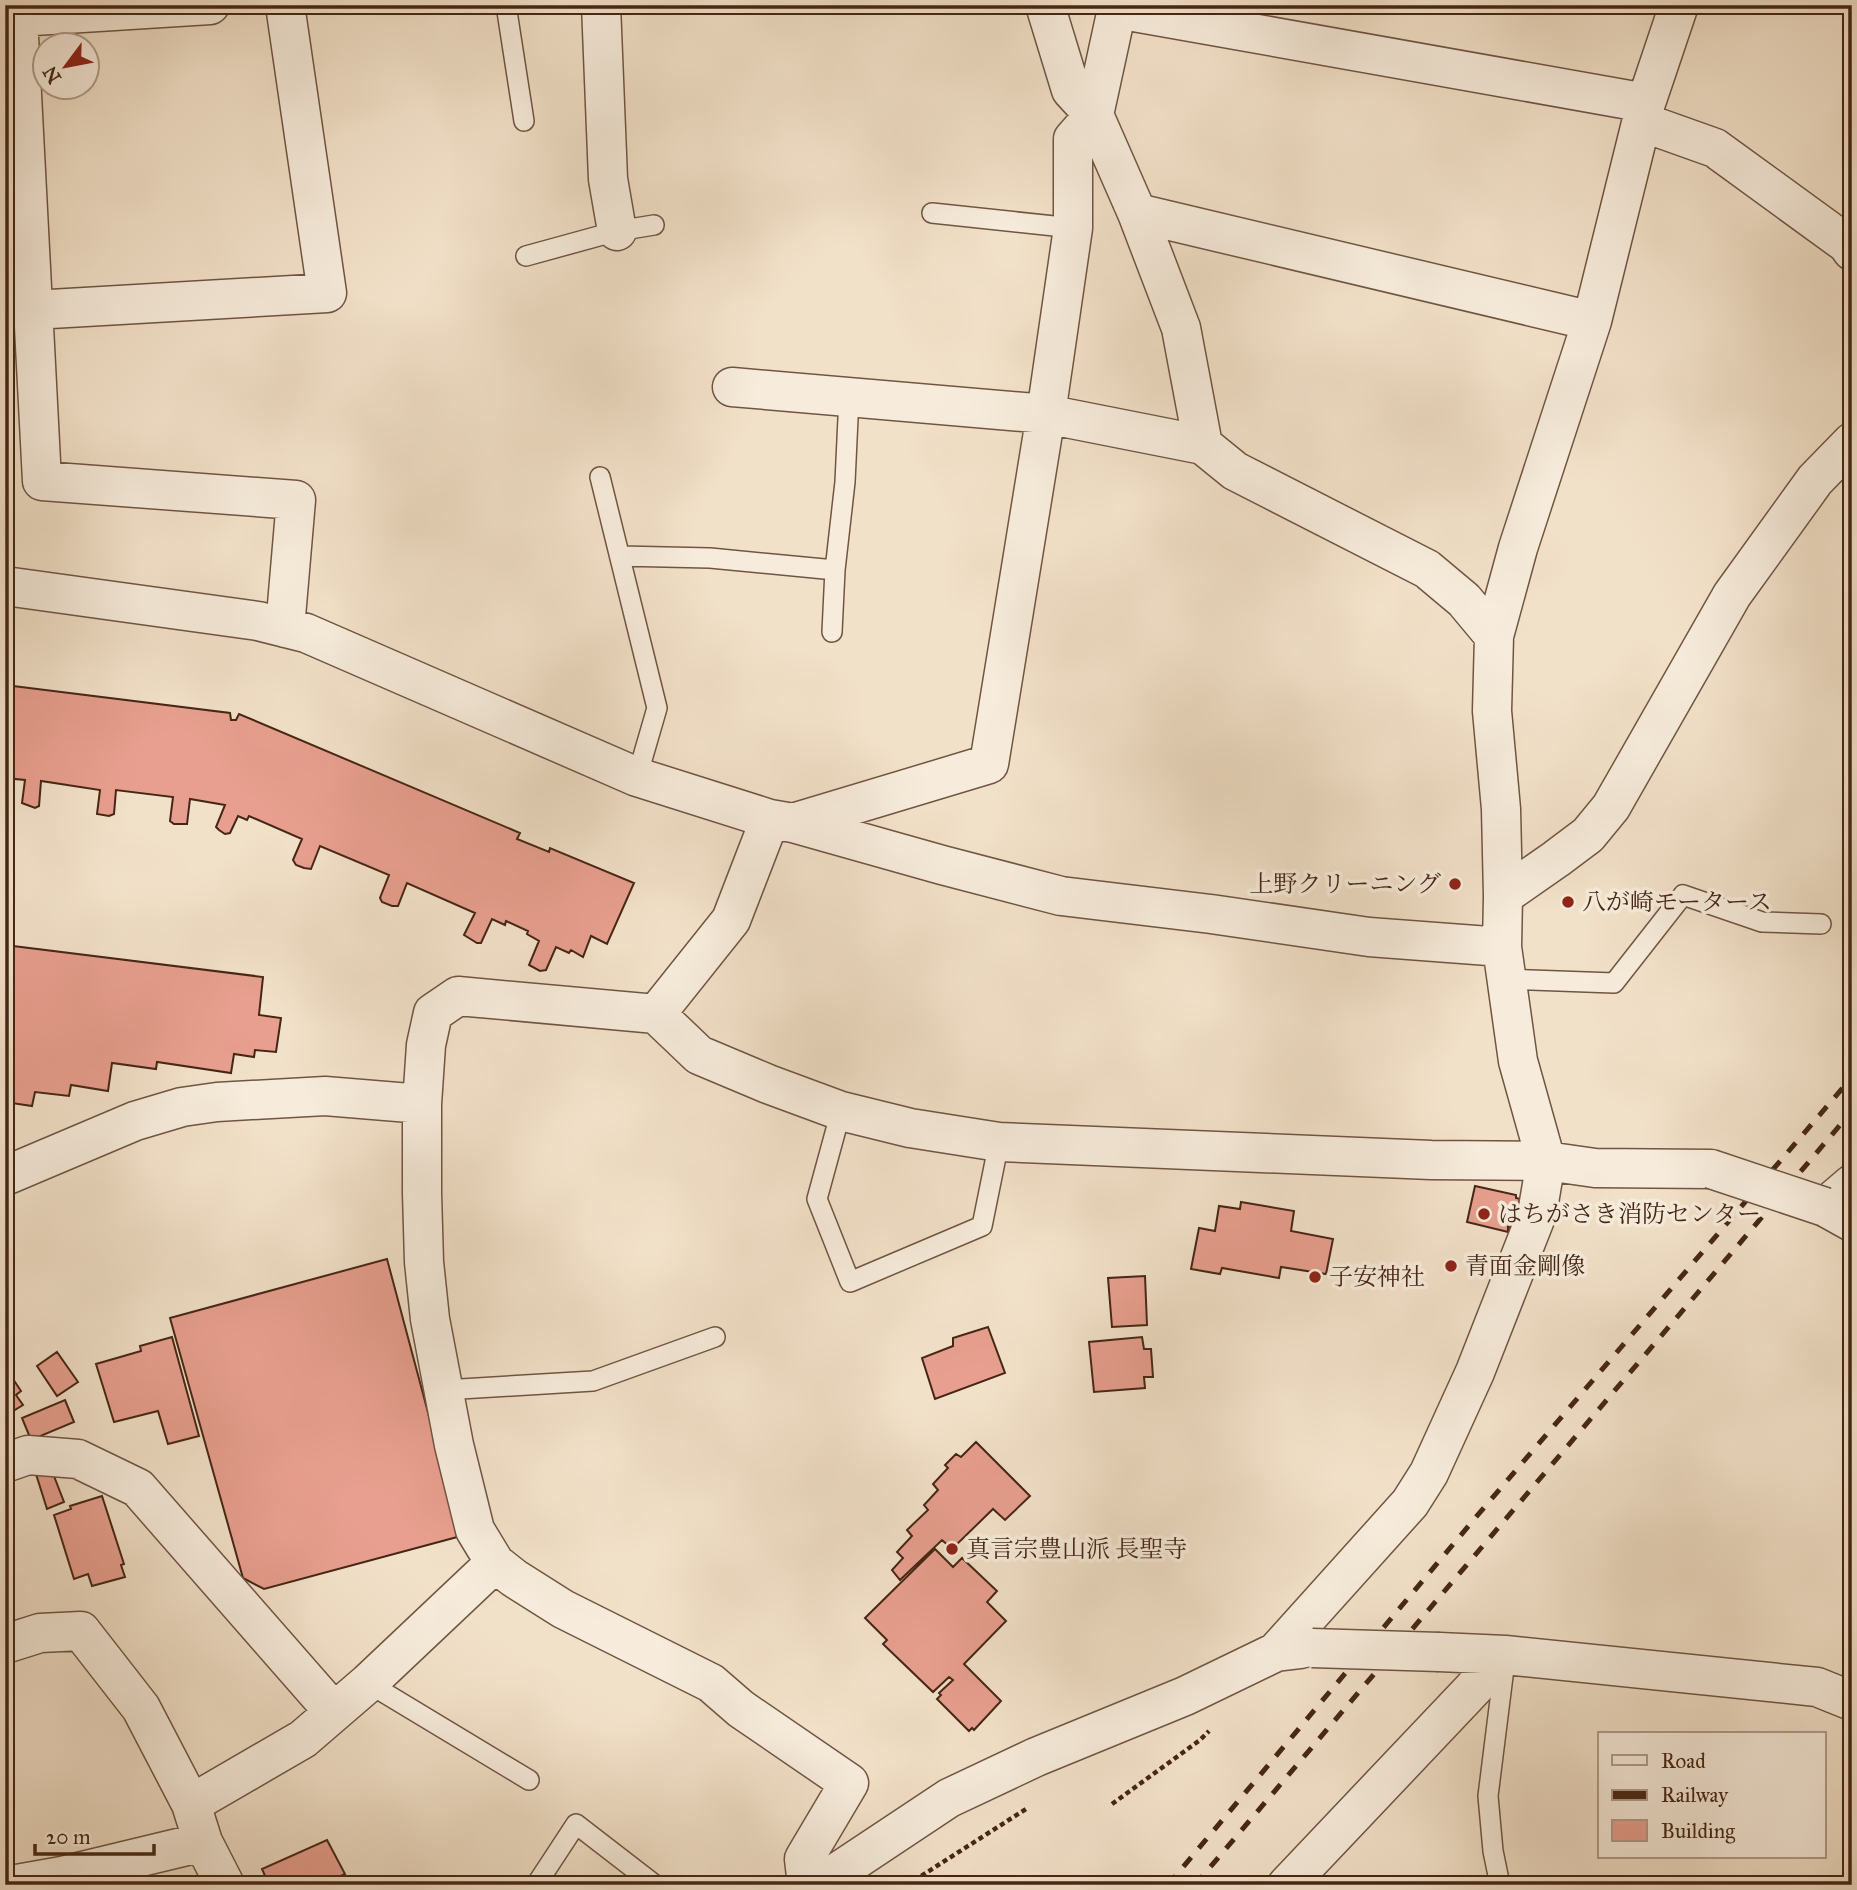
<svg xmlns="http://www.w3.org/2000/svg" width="1857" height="1890" font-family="'IM FELL Great Primer','Noto Serif JP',serif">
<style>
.building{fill:#e89f8f;stroke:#452615;stroke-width:2}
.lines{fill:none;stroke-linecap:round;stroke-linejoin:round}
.lane-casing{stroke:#705542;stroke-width:22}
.street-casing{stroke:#705542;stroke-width:41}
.path{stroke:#452615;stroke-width:4.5;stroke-dasharray:5 3.5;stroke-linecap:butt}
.lane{stroke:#f7ecdc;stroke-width:19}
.street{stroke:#f7ecdc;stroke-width:38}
.rail{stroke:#452615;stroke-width:5;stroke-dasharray:12 12;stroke-linecap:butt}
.street-bridge-casing{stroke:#705542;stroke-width:41;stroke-linecap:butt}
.street-bridge{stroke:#f7ecdc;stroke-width:38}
.poi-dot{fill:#8f2418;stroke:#f7ecdc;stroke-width:2.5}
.labels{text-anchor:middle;stroke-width:7;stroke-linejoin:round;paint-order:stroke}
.poi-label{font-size:24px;fill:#452615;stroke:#f7ecdc;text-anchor:start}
</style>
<rect width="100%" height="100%" fill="#f2e1c9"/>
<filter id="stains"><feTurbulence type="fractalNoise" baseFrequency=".00286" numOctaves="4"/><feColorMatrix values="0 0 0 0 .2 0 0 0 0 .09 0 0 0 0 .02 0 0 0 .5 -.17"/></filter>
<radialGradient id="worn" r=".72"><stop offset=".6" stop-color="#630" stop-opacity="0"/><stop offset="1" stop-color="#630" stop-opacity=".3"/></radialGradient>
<path class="building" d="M 5,685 L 230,713 L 231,720 L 236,720 L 239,714 L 520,833 L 517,839 L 549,852 L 550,848 L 634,883 L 607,944 L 591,936 L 583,957 L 571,950 L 569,953 L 556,947 L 546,970 L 540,971 L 529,965 L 539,941 L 527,934 L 528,931 L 506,921 L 505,925 L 492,919 L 481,943 L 477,943 L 464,935 L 475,913 L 407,883 L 398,906 L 392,906 L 382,902 L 380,898 L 389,875 L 320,846 L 311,869 L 304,868 L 296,865 L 293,860 L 302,839 L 249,816 L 247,820 L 238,816 L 230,833 L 225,834 L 219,830 L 216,827 L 225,805 L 190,799 L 187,824 L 174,824 L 170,821 L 173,797 L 116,790 L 114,814 L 109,816 L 97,814 L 100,790 L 41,781 L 39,806 L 35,808 L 22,803 L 25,780 L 5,778 Z
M 5,945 L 263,977 L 259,1015 L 281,1018 L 276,1052 L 255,1050 L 254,1057 L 234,1054 L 231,1073 L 157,1062 L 156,1069 L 112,1063 L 108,1091 L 71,1085 L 69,1096 L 35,1092 L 32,1106 L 5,1102 Z
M 1475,1186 L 1516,1195 L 1516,1198 L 1520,1199 L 1513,1228 L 1508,1227 L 1508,1232 L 1467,1222 Z
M 1241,1202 L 1294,1211 L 1291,1231 L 1333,1239 L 1326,1274 L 1281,1267 L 1279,1278 L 1222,1268 L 1220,1274 L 1191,1269 L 1199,1228 L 1215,1231 L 1219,1206 L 1240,1209 Z
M 387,1259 L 461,1536 L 264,1589 L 243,1578 L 170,1318 Z
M 1145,1276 L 1147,1325 L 1112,1327 L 1108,1278 Z
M 988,1327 L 1005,1373 L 935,1399 L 922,1358 L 953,1346 L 953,1338 Z
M 172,1337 L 199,1436 L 168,1444 L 158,1411 L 114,1422 L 96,1364 L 141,1351 L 140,1346 Z
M 1142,1337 L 1144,1349 L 1151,1349 L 1153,1377 L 1144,1377 L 1145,1388 L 1094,1392 L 1089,1342 Z
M 57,1352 L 78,1382 L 57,1396 L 37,1366 Z
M 5,1367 L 21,1391 L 16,1395 L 23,1405 L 5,1416 Z
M 65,1400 L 74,1422 L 31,1440 L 22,1418 Z
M 976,1442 L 1030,1496 L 1005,1520 L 993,1509 L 952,1549 L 942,1540 L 900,1580 L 892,1570 L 903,1558 L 897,1552 L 912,1536 L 907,1530 L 928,1510 L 924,1505 L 938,1490 L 933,1484 L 948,1468 L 945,1465 L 956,1454 L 961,1457 Z
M 52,1471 L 64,1502 L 47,1509 L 36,1474 Z
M 102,1496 L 124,1564 L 121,1565 L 125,1577 L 92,1586 L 88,1574 L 74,1579 L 54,1515 L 71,1509 L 70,1506 Z
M 935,1549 L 953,1567 L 962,1558 L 997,1591 L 987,1602 L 1006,1621 L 964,1664 L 1001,1701 L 974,1730 L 972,1728 L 969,1731 L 937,1699 L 941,1695 L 939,1693 L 953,1680 L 949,1677 L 933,1692 L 883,1644 L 887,1640 L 865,1618 Z
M 327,1840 L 345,1874 L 322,1885 L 269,1885 L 262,1869 Z"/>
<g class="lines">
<defs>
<path id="lane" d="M 506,5 L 524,121
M 932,213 L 1073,228
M 526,256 L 617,231 L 654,225
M 600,477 L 657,708 L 637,777
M 620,556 L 710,558 L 835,570
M 832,632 L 835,570 L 845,482 L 849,397
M 1507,979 L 1614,983 L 1683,895 L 1762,922 L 1821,924
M 841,1111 L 817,1199 L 850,1282 L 982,1226 L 999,1142
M 444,1390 L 593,1381 L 715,1337
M 368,1683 L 529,1780
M 536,1885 L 576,1824 L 655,1885
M 1500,1885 L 1493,1851 L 1488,1796 L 1505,1660"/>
<path id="street" d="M 210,5 L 18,17 L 42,481 L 296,500 L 285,628
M 601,5 L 608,179 L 617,231
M 1045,5 L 1071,90 L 1094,115 L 1137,213 L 1181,328 L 1203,445
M 1642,122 L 1715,148 L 1847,244 L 1852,251
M 1137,213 L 1592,321
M 33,310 L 327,293 L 285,5
M 5,586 L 258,621 L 306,633 L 637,777 L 770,819 L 793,823 L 942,865 L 1061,896 L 1211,914 L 1369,937 L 1502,947
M 1494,636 L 1518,548 L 1592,321 L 1646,103 L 1679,5
M 793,823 L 989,764 L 1046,414 L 1073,228 L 1073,139 L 1094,115 L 1117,9 L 1646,103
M 1503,896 L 1556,859 L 1588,835 L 1611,807 L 1732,595 L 1815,480 L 1852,442
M 656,1014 L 699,1055 L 768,1084 L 841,1111 L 910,1128 L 999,1142 L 1431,1160 L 1546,1161 L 1518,1061 L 1502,947 L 1503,896 L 1501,809 L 1492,711 L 1494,636 L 1464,600 L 1427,569 L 1235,471 L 1203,445 L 1046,414 L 732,387
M 5,1176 L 135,1121 L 182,1107 L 217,1102 L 325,1096 L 422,1104
M 1852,1184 L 1825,1207 L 1852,1222
M 5,1463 L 28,1455 L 78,1459 L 138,1488 L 334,1712
M 495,1563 L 514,1578 L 563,1609 L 711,1683 L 741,1709 L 849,1783 L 804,1859 L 807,1885
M 5,1644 L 40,1633 L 81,1631 L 141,1708 L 191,1804 L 203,1842 L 225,1885
M 1276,1652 L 1410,1503 L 1429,1473 L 1475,1372 L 1537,1214 L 1546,1161 L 1595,1168 L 1711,1169
M 1439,1652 L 1505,1655 L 1817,1687 L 1852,1701
M 191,1804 L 303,1739 L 368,1683 L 495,1563 L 475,1530 L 454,1445 L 430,1319 L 424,1262 L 422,1193 L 422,1104 L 426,1045 L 433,1013 L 458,996 L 656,1014 L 731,920 L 770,819
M 11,1885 L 62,1876 L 203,1842
M 818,1885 L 949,1798 L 1036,1757 L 1185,1696 L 1276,1652 L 1301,1649
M 1287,1885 L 1505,1655"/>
</defs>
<use href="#lane" class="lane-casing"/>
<use href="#street" class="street-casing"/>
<path class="path" d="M 1112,1804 L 1200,1740 L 1209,1731
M 907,1885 L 1026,1809"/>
<use href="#lane" class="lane"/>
<use href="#street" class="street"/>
<path class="rail" d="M 1168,1885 L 1476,1517 L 1852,1077
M 1195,1885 L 1852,1111"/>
<defs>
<path id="street-bridge" d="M 1711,1169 L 1825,1207
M 1312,1648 L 1439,1652"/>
</defs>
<use href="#street-bridge" class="street-bridge-casing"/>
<use href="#street-bridge" class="street-bridge"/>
</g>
<g class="poi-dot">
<circle cx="1455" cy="884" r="7"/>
<circle cx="1568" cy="902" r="7"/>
<circle cx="1484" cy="1214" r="7"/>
<circle cx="1451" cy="1266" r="7"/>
<circle cx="1315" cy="1277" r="7"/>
<circle cx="952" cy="1549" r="7"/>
</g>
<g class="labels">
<g class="poi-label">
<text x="1441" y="892" text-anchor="end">上野クリーニング</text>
<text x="1582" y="910">八が崎モータース</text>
<text x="1498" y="1222">はちがさき消防センター</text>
<text x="1465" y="1274">青面金剛像</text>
<text x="1329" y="1285">子安神社</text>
<text x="966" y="1557">真言宗豊山派 長聖寺</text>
</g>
</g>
<rect width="1857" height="1890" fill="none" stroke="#f2e1c9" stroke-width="28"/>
<rect x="7" y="7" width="1843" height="1876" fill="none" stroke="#452615" stroke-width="3.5"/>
<rect x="14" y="14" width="1829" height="1862" fill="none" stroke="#452615" stroke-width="2"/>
<rect x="1598" y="1732" width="228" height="126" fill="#f7ecdc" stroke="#b09d8c" stroke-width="2"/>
<rect x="1612" y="1755" width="35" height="10" fill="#f7ecdc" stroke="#b09d8c" stroke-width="2"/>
<text x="1661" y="1768" font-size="21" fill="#452615">Road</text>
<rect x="1612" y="1790" width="35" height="10" fill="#452615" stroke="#b09d8c" stroke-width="2"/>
<text x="1661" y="1802" font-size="21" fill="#452615">Railway</text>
<rect x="1612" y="1820" width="35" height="21" fill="#e89f8f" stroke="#b09d8c" stroke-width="2"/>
<text x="1661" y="1838" font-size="21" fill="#452615">Building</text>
<g transform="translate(66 66) rotate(238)"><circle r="33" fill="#f7ecdc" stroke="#b09d8c" stroke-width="2"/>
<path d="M0-5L12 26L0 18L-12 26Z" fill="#8f2418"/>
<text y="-10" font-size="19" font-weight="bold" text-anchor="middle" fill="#452615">N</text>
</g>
<path d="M35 1844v10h119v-10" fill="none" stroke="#452615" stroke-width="3.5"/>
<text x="46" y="1844" font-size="21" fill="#452615" stroke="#f7ecdc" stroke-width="5" paint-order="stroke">20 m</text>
<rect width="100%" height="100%" filter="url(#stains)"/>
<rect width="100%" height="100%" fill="url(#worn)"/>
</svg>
